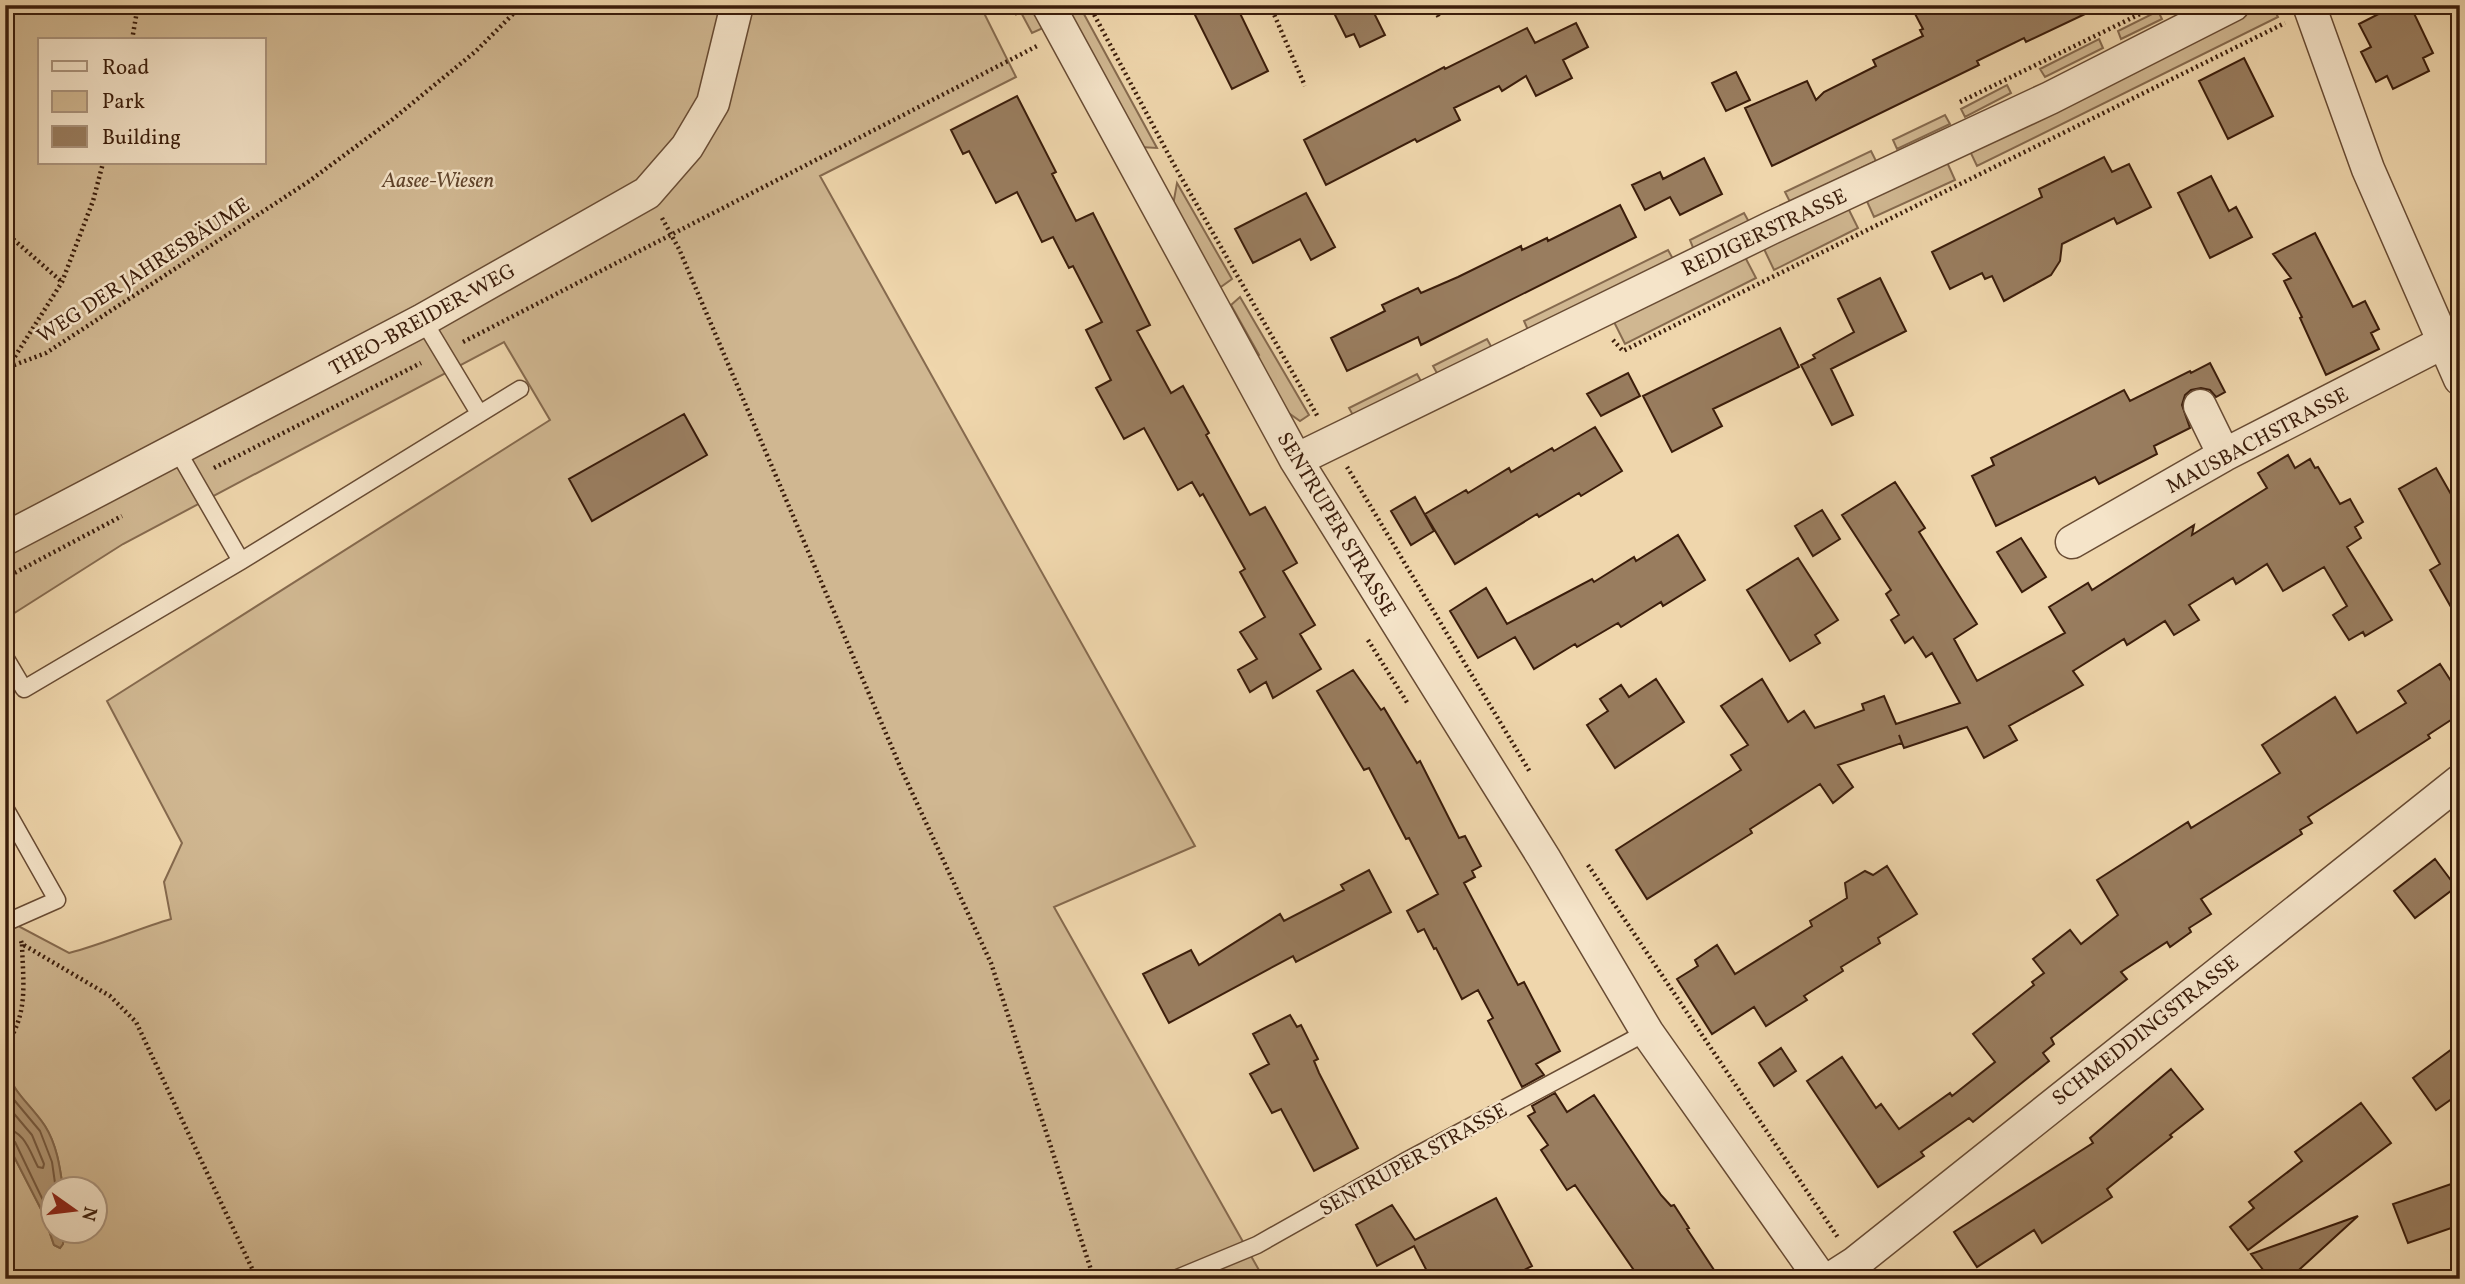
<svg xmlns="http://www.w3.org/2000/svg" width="2465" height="1284" font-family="Vollkorn,serif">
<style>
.green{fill:#d0b791;stroke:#866a4e;stroke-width:2;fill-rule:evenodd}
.water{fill:#b29775;stroke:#82664b;stroke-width:2}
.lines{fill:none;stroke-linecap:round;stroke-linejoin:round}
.shore{stroke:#765a40;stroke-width:2}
.building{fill:#997d5f;stroke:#3b1d0b;stroke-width:2}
.service-casing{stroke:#684b33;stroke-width:19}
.minor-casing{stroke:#684b33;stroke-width:35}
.path{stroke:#3b1d0b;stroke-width:4.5;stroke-dasharray:2 3.5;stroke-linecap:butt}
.service{stroke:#f5e4c9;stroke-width:16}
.minor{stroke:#f5e4c9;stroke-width:32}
.labels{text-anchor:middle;stroke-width:5;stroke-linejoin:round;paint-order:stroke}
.park-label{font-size:21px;font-style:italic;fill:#60442c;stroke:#f5e4c9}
.street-label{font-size:21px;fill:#3b1d0b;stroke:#f5e4c9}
</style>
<rect width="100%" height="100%" fill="#efd6ac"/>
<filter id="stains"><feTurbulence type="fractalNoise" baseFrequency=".00286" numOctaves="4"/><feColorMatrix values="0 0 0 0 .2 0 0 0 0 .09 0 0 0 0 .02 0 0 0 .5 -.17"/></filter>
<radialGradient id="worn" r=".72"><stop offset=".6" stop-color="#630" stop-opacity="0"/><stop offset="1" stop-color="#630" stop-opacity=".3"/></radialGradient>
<path class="green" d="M 5,5 L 980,5 L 1016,77 L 820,176 L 1195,846 L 1054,907 L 1264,1279 L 5,1279 L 5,1203 L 12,1198 L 5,1189 L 5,1139 L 43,1213 L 54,1245 L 60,1248 L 63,1244 L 64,1232 L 94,1232 L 94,1190 L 63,1189 C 60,1168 57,1145 45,1126 C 31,1105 14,1094 5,1068 L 5,901 L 20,927 L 69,953 C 104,944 137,929 171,919 L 164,882 L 182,843 L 107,701 L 550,420 L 504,342 L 123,544 L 5,619 ZM 40,40 L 264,40 L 264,163 L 40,163 Z
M 1017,5 L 1031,5 L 1043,28 L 1032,33 Z
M 1064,5 L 1079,5 L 1157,148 L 1140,147 Z
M 2254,5 L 2272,5 L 2278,17 L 1977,166 L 1968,147 Z
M 2158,11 L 2162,19 L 2121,39 L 2118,31 Z
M 2099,39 L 2103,48 L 2045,77 L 2040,69 Z
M 2007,85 L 2011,93 L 1965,117 L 1961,109 Z
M 1945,115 L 1950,124 L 1897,149 L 1893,140 Z
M 1871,151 L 1876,161 L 1790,202 L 1785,192 Z
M 1946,160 L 1955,180 L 1874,217 L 1865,197 Z
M 1177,183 L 1232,279 L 1218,289 L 1173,205 Z
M 1847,206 L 1858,228 L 1774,270 L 1764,249 Z
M 1744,213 L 1749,222 L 1694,250 L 1690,240 Z
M 1668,250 L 1673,259 L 1528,330 L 1524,321 Z
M 1745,257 L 1756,278 L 1625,344 L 1614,322 Z
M 1240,297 L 1309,415 L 1300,421 L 1283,409 L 1253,359 L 1259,355 L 1231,305 Z
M 1487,339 L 1492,348 L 1438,375 L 1433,366 Z
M 1417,374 L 1422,383 L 1354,417 L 1349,408 Z"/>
<path class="water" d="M 5,1068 C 14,1094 31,1105 45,1126 C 57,1145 60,1168 63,1189 L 52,1190 L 52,1232 L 64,1232 L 63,1244 L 60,1248 L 54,1245 L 43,1213 L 5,1139 Z"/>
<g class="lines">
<path class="shore" d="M 5,1089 L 40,1131 L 52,1162 L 56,1190
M 5,1103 L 32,1135 L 44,1164 L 43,1168 L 38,1167 C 30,1152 24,1130 5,1129
M 5,1138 L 15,1142 L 52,1219"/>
</g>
<path class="building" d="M 1190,5 L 1236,5 L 1268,71 L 1232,89 Z
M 1330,5 L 1370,5 L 1385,35 L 1360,47 L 1354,34 L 1346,37 Z
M 1927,5 L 2104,5 L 2026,42 L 2024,38 L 1977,61 L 1979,65 L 1772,166 L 1745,108 L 1807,81 L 1816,100 L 1824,92 L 1876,66 L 1873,60 L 1923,36 L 1920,30 L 1923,29 L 1914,12 Z
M 2396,5 L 2410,5 L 2433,53 L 2423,58 L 2429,71 L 2393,89 L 2387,76 L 2376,82 L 2361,52 L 2371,47 L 2359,24 Z
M 1576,23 L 1588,47 L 1563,60 L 1572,78 L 1536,96 L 1526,76 L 1502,91 L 1499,86 L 1454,108 L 1460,120 L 1417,142 L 1415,139 L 1326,185 L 1304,140 L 1444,67 L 1445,69 L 1527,28 L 1535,43 Z
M 2244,58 L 2273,116 L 2228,139 L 2199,81 Z
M 1736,72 L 1750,100 L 1726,111 L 1712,83 Z
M 1017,96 L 1056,172 L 1052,174 L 1076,221 L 1093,213 L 1150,325 L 1137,331 L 1171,393 L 1183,386 L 1209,433 L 1206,435 L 1250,515 L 1265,507 L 1297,563 L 1283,571 L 1315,625 L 1300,634 L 1321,669 L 1273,698 L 1266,682 L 1250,692 L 1238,670 L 1257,659 L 1240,632 L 1265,617 L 1240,572 L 1245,569 L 1203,494 L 1200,496 L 1192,482 L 1178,490 L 1144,428 L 1124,439 L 1096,388 L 1111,380 L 1086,330 L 1102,322 L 1073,266 L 1069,268 L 1053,237 L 1042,242 L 1017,192 L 996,203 L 969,151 L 963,154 L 951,130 Z
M 2104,157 L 2112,172 L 2129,164 L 2151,207 L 2117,224 L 2114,218 L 2062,244 L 2060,261 L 2051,275 L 2004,301 L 1992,276 L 1985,279 L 1982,273 L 1950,289 L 1932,252 L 2042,197 L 2039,189 Z
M 1704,158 L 1722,194 L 1680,215 L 1670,197 L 1645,210 L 1632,185 L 1660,172 L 1663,179 Z
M 2211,176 L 2229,211 L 2236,207 L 2252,237 L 2210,258 L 2178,193 Z
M 1306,193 L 1335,247 L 1311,260 L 1300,239 L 1253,263 L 1235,229 Z
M 1620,205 L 1636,237 L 1421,345 L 1418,337 L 1347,371 L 1331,338 L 1385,311 L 1382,305 L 1418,288 L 1421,293 L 1458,277 L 1521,246 L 1522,250 L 1547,238 L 1548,241 Z
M 2315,233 L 2353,307 L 2365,301 L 2379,329 L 2371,333 L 2379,349 L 2326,375 L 2300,318 L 2302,317 L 2284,281 L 2291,278 L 2273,254 Z
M 1880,278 L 1906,331 L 1831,369 L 1853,415 L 1832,425 L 1801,365 L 1815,358 L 1813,355 L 1854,332 L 1838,299 Z
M 1780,328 L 1799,367 L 1713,409 L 1722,426 L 1672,452 L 1643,396 Z
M 2210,363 L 2225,392 L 2216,397 L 2210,390 L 2201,388 L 2191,390 L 2185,395 L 2182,405 L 2190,428 L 2154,446 L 2157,454 L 2099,484 L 2095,477 L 1996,526 L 1972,476 L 1994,465 L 1991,458 L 2124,390 L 2130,401 L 2190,371 L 2191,373 Z
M 1628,373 L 1640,396 L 1601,416 L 1587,394 Z
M 684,414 L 707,455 L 592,521 L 569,479 Z
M 1595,427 L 1622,471 L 1581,496 L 1579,493 L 1539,517 L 1537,514 L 1455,564 L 1425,514 L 1466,490 L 1468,493 L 1509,468 L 1511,472 L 1552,448 L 1554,451 Z
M 2288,455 L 2295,468 L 2310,459 L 2315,468 L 2318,467 L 2340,504 L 2350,499 L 2363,522 L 2355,527 L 2361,538 L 2347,547 L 2392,620 L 2365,636 L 2363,632 L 2349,640 L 2333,615 L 2347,606 L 2324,567 L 2283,591 L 2267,564 L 2236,584 L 2233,578 L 2189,605 L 2199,620 L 2174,635 L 2165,621 L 2127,645 L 2124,639 L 2073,671 L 2083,685 L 2009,726 L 2017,740 L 1984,758 L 1967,727 L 1904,748 L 1899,735 L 1902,743 L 1838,765 L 1853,787 L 1833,803 L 1820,784 L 1750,829 L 1752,833 L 1647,899 L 1616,850 L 1741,770 L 1731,755 L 1748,745 L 1721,706 L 1762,679 L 1788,722 L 1804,711 L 1815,728 L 1864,710 L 1862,704 L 1884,696 L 1896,724 L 1960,703 L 1932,653 L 1926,657 L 1913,637 L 1905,643 L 1891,620 L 1899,615 L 1886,594 L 1891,590 L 1842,515 L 1895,482 L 1925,528 L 1919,532 L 1977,624 L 1954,639 L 1977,681 L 2065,633 L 2049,607 L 2088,583 L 2092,590 L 2194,525 L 2192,535 L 2267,488 L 2258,473 Z
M 2436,468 L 2460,510 L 2460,623 L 2430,570 L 2440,564 L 2399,489 Z
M 1415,497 L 1434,531 L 1411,545 L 1391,511 Z
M 1822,510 L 1840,539 L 1813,556 L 1795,526 Z
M 1678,535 L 1705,580 L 1663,606 L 1661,602 L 1621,627 L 1618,623 L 1577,647 L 1575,644 L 1534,669 L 1515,637 L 1478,658 L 1450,611 L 1486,588 L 1507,624 L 1592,579 L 1594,582 L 1634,557 L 1636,561 Z
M 2021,538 L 2046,577 L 2022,592 L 1997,552 Z
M 1798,558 L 1838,620 L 1815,635 L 1820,643 L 1790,661 L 1747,590 Z
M 2440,664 L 2460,695 L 2460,714 L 2428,735 L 2430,738 L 2308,817 L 2312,823 L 2300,830 L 2302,834 L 2201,899 L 2211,914 L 2189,928 L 2191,932 L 2170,947 L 2167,942 L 2121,972 L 2127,979 L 2051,1038 L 2054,1044 L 2043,1053 L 2049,1061 L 1973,1122 L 1969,1118 L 1921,1152 L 1924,1156 L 1878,1187 L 1807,1081 L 1842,1057 L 1876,1108 L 1881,1104 L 1899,1129 L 1950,1093 L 1952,1096 L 1995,1062 L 1973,1034 L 2034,985 L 2032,982 L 2044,973 L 2033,959 L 2070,930 L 2081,944 L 2118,915 L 2097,880 L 2188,822 L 2191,828 L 2280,773 L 2262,745 L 2335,697 L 2357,733 L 2406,703 L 2398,691 Z
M 1353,670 L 1381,710 L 1384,708 L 1417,763 L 1420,761 L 1459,838 L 1465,836 L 1481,866 L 1472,871 L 1475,877 L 1464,883 L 1518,985 L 1524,982 L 1560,1051 L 1536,1064 L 1544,1075 L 1522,1087 L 1488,1021 L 1493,1018 L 1478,990 L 1462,999 L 1436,948 L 1434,949 L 1424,929 L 1418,932 L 1407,911 L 1438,894 L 1409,838 L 1406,839 L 1369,768 L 1364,770 L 1317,691 Z
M 1656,679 L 1684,722 L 1615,768 L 1587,725 L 1608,711 L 1600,699 L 1621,685 L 1629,697 Z
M 2435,859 L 2456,887 L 2415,918 L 2394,891 Z
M 1887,866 L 1917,914 L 1878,938 L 1880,943 L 1841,967 L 1843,971 L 1804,996 L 1807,1000 L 1766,1026 L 1754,1007 L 1712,1034 L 1677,979 L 1698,966 L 1695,960 L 1717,945 L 1735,974 L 1812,926 L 1810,921 L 1847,898 L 1845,883 L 1865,871 L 1873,875 Z
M 1369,870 L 1391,912 L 1296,962 L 1293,956 L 1169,1023 L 1143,974 L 1191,950 L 1199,965 L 1280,914 L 1284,921 L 1344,890 L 1341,885 Z
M 1290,1015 L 1297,1027 L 1301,1025 L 1318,1059 L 1314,1061 L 1319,1073 L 1358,1148 L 1314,1171 L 1281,1109 L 1272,1113 L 1250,1074 L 1269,1064 L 1253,1034 Z
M 2460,1043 L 2460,1093 L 2436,1110 L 2413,1078 Z
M 1781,1048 L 1796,1071 L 1774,1086 L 1759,1063 Z
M 2171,1069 L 2203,1109 L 2170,1135 L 2172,1137 L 2107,1189 L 2112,1197 L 2042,1243 L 2034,1230 L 1977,1267 L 1954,1232 L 2093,1143 L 2090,1138 Z
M 1555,1093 L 1567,1112 L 1594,1095 L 1661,1195 L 1671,1206 L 1674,1205 L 1689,1228 L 1687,1229 L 1720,1279 L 1640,1279 L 1575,1185 L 1567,1190 L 1541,1150 L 1548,1145 L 1528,1116 L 1535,1112 L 1532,1106 Z
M 2361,1103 L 2391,1143 L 2248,1250 L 2230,1227 L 2254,1208 L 2249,1202 L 2302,1161 L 2295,1152 Z
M 2460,1181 L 2460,1225 L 2408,1243 L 2393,1204 Z
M 1496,1198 L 1532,1266 L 1506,1279 L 1431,1279 L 1414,1246 L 1377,1266 L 1356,1225 L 1392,1205 L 1415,1240 Z
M 2358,1216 L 2289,1279 L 2270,1279 L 2251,1254 Z"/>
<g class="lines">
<defs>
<path id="service" d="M 423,320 L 479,413
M 177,450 L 241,561
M 5,657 L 24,689 L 241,561 L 520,389
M 5,808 L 57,900 L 5,923
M 1175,1279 L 1257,1245 L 1404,1162 L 1647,1032"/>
<path id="minor" d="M 1048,5 L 1296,460 L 1544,858 L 1647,1032 L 1821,1279
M 2309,5 L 2368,169 L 2460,379
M 2200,406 L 2224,455
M 1296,460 L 1773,227 L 2050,98 L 2233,5
M 5,539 L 423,320 L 647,193 L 687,147 L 713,103 L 737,5
M 2072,542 L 2224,455 L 2444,342
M 1830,1279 L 1855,1263 L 2460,781"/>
</defs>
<use href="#service" class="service-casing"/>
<use href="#minor" class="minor-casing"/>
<path class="path" d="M 1012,5 L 1017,15
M 1089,5 L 1173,163 L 1318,417
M 1270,5 L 1305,86
M 1433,5 L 1440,20
M 1660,9 L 1661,5
M 132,40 L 138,5
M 1960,102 L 2144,12
M 662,218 L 679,249 L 902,771 L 991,963 L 1094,1279
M 5,232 L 62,282
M 1613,340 L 1623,351 L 2285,23
M 463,342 L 1037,46
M 9,366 L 62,282 L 93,201 L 103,163
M 5,371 L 9,367 L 46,353 L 308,182 L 393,119 L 476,51 L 522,5
M 1347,467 L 1530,772
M 214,468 L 421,363
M 5,578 L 122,516
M 1368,640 L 1408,704
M 1588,865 L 1839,1239
M 21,941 L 22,944 L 110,996 L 136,1022 L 257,1279
M 5,1047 C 29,1013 23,984 22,944"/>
<use href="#service" class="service"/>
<use href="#minor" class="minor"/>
</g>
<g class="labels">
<g class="park-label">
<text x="438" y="187">Aasee-Wiesen</text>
</g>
<g class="street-label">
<text transform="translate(1764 232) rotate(-25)" y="7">REDIGERSTRASSE</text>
<text transform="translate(143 270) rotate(-33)" y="7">WEG DER JAHRESBÄUME</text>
<text transform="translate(422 319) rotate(-29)" y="7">THEO-BREIDER-WEG</text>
<text transform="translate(2257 440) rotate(-28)" y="7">MAUSBACHSTRASSE</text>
<text transform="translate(1337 524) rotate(59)" y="7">SENTRUPER STRASSE</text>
<text transform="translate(2145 1030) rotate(-38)" y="7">SCHMEDDINGSTRASSE</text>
<text transform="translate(1413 1159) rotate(-29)" y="7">SENTRUPER STRASSE</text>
</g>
</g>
<rect width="2465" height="1284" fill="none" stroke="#efd6ac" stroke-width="28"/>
<rect x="7" y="7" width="2451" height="1270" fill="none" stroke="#3b1d0b" stroke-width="3.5"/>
<rect x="14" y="14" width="2437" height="1256" fill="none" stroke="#3b1d0b" stroke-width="2"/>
<rect x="38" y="38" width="228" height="126" fill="#f5e4c9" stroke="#ab947d" stroke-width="2"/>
<rect x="52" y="61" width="35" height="10" fill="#f5e4c9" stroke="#ab947d" stroke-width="2"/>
<text x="102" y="74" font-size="21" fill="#3b1d0b">Road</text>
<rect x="52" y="91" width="35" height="21" fill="#d0b791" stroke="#ab947d" stroke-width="2"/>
<text x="102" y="108" font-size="21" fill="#3b1d0b">Park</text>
<rect x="52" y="126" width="35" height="21" fill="#997d5f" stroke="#ab947d" stroke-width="2"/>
<text x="102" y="144" font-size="21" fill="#3b1d0b">Building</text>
<g transform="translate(74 1210) rotate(104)"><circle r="33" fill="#f5e4c9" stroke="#ab947d" stroke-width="2"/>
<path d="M0-5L12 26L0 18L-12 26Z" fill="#8f2418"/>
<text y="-10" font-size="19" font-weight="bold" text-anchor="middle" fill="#3b1d0b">N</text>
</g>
<rect width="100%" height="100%" filter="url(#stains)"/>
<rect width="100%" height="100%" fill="url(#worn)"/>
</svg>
